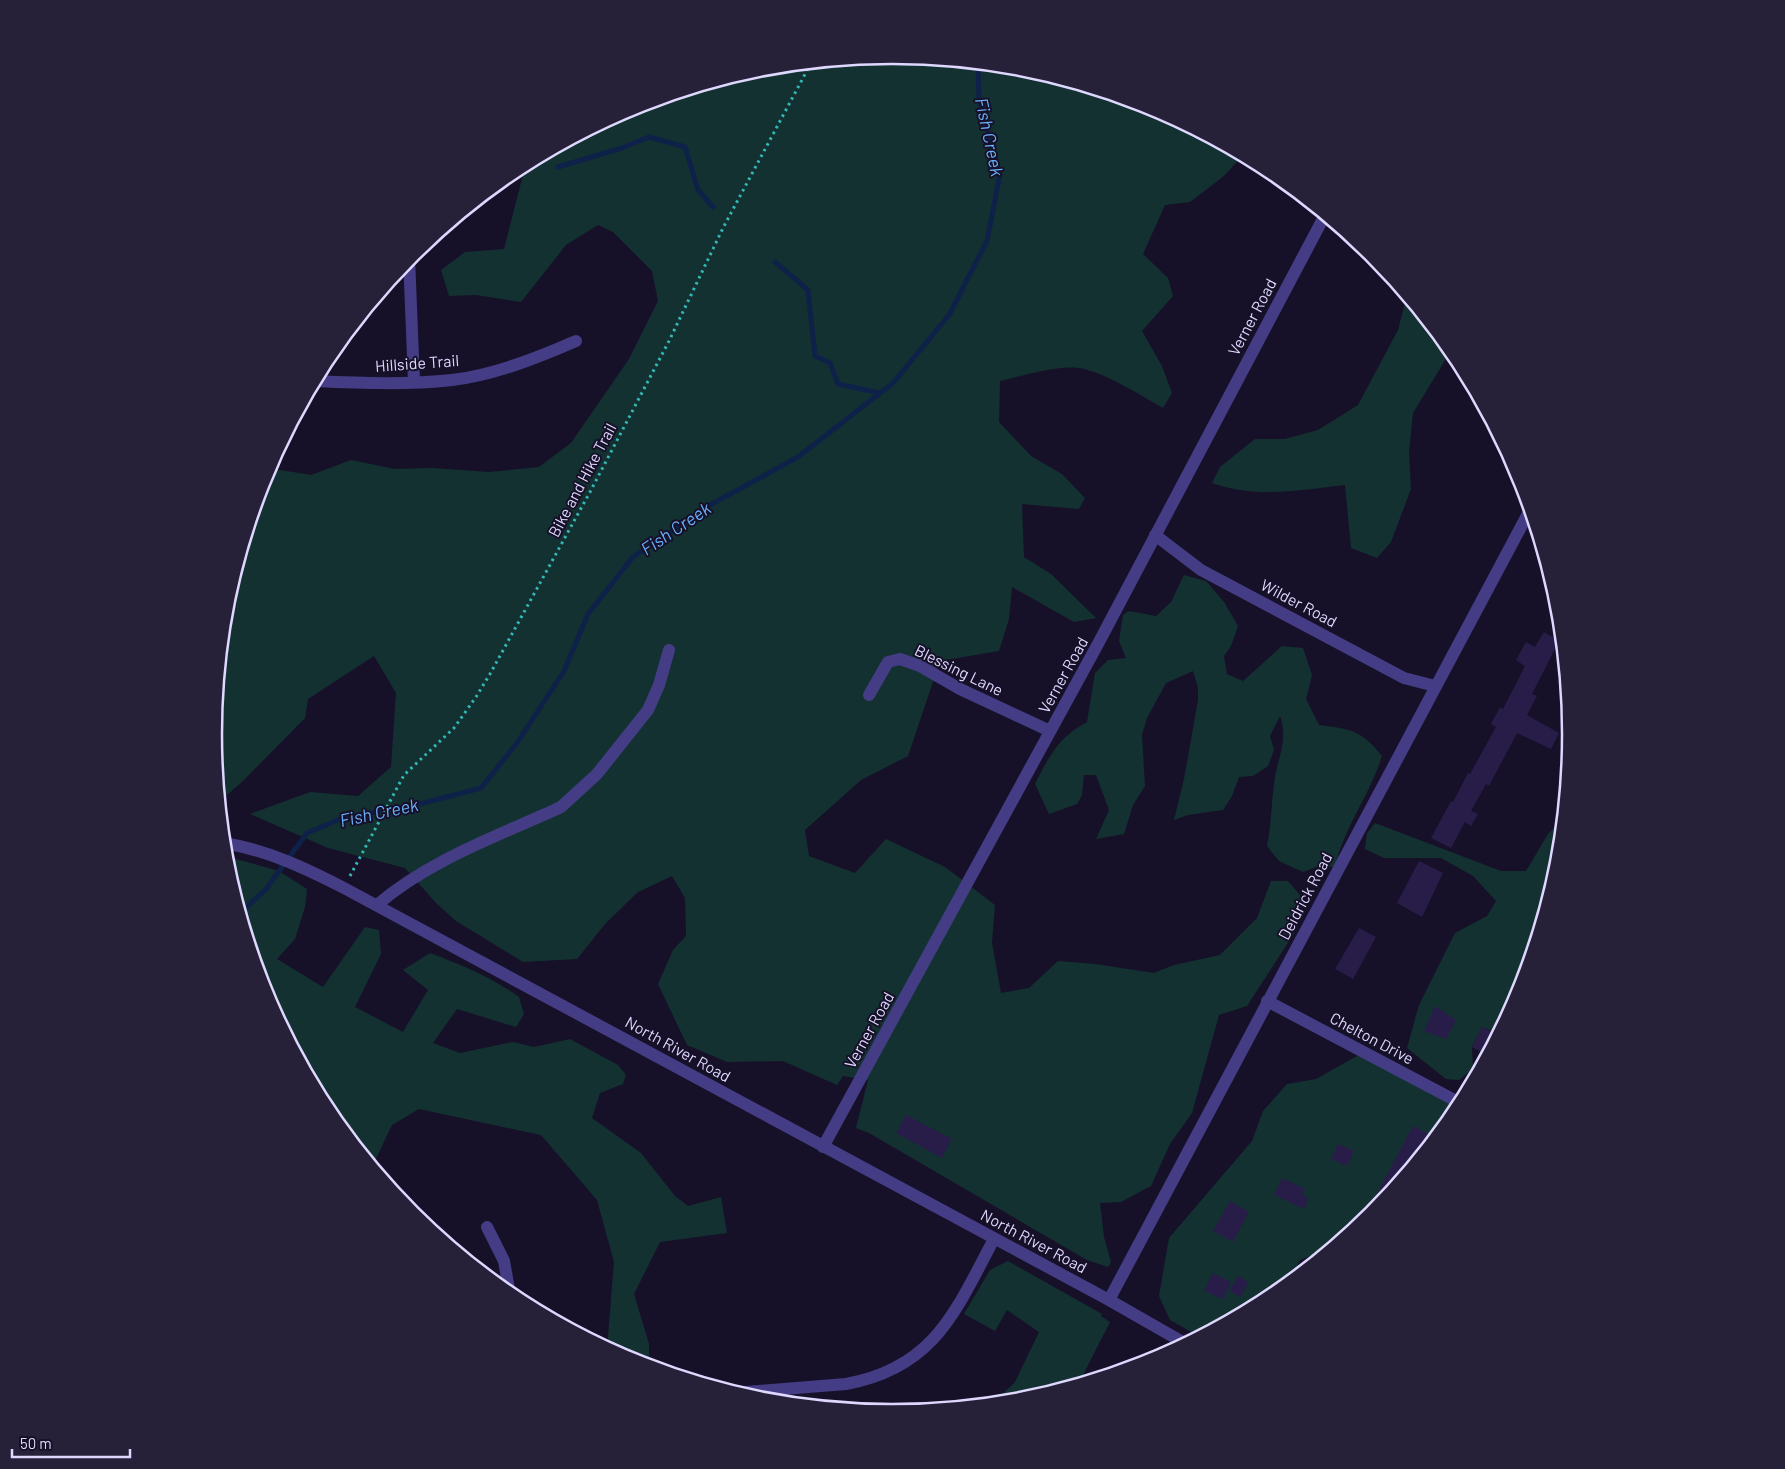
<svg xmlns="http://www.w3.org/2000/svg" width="1785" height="1469" font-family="Barlow,sans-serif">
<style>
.green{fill:#143132}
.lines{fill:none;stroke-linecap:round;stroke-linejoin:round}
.stream{stroke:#0e2149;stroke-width:5}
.building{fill:#281d48}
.path{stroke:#33b7b7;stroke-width:3;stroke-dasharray:2.5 4;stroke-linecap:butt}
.minor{stroke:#443d85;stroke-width:12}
.labels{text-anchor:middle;stroke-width:4;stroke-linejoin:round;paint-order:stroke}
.street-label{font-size:16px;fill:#dfd8fe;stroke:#161128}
.water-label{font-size:18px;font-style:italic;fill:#69affb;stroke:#161128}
.rim{fill:none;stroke:#dfd8fe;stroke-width:2.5}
</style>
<rect width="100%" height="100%" fill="#161128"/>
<path class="green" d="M 893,55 L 1025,68 L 1153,107 L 1243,155 L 1224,176 L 1190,202 L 1165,205 L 1143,254 L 1168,278 L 1173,296 L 1142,331 L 1162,366 L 1172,393 L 1163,408 C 1138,394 1111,376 1084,369 C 1061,363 1023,376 1000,381 L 999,422 L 1031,456 L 1062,474 L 1085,498 L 1079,509 L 1022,504 L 1024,557 L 1051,574 L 1096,618 L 1074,622 L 1012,587 L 1009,619 L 999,651 L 940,661 L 908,756 L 861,780 L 805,830 L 809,856 L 855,873 L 886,839 L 945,867 L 995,905 L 992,943 L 1001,993 L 1029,988 L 1058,961 L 1095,964 L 1154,973 L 1174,965 L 1220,955 L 1257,918 L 1271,881 L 1288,881 L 1304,900 L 1293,935 L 1247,1006 L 1219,1015 L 1192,1113 L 1170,1144 L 1151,1186 L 1121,1202 L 1100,1203 L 1104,1237 L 1111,1262 L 1108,1267 L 1087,1260 L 869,1133 L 856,1128 L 868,1080 L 843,1076 L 837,1085 L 783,1061 L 727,1062 L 687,1045 L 658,984 L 673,950 L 686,936 L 685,898 L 672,876 L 638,892 L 605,924 L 577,959 L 523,962 L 456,921 L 437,904 L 405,868 L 328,848 L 250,814 L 310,792 L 358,796 L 391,767 L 396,693 L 374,656 L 308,699 L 305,718 L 243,781 L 220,801 L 213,734 L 226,602 L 268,468 L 311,475 L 351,460 L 395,469 L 431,468 L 489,472 L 539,467 L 571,443 L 629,359 L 658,301 L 652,271 L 613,232 L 598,225 L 566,245 L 521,302 L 476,295 L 449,296 L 441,270 L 465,252 L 504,249 L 526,163 L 633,107 L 760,68 Z
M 1407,295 L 1450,348 L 1447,357 L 1413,413 L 1409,452 L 1411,489 L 1391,542 L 1377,558 L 1351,548 L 1345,485 C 1299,490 1257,499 1212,483 L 1220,467 L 1255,439 L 1285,439 L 1318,430 L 1358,405 L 1398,330 Z
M 1184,575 L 1206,581 L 1224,602 L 1238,626 L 1231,646 L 1224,656 L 1227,674 L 1243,681 L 1282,646 L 1303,648 L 1312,675 L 1306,699 L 1319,725 C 1351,729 1361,730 1382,756 C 1370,795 1344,827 1335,867 L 1316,867 L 1303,872 L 1279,861 L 1267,846 C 1272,823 1271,800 1275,777 C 1279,755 1288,739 1280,716 L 1270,736 L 1274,750 L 1268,766 L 1253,776 L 1239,777 L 1232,796 L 1223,810 L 1188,815 L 1174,820 L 1184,779 L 1198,700 L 1198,688 L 1193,671 L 1166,683 L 1147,718 L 1142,735 L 1145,786 L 1133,805 L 1124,834 L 1096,839 L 1109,810 L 1096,775 L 1084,775 L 1082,795 L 1077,804 L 1049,814 L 1035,784 C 1050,755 1058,738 1087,722 L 1095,673 L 1108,660 L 1126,658 L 1119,641 L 1123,615 L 1129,611 L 1156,616 L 1171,602 Z
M 1564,818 L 1559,867 L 1520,995 L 1499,1034 L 1482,1027 L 1472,1047 L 1473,1069 L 1459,1080 L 1446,1079 L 1407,1048 L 1419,1005 L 1455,933 L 1487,916 L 1496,901 L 1473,876 L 1441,858 L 1384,858 L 1365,849 L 1367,833 L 1375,823 L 1501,871 L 1526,871 L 1548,834 Z
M 225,856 L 279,871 L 307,889 L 305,907 L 295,939 L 277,959 L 323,987 L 365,927 L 379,930 L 381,954 L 355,1007 L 403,1032 L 428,990 L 403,970 L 430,953 C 462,965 491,977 519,997 L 524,1014 L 516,1027 L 457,1009 L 433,1043 L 460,1053 L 513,1042 L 534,1047 L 570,1039 L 618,1065 L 626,1075 L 623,1084 L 600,1093 L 592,1118 L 641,1153 L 675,1196 L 688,1206 L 721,1197 L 727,1233 L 660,1242 L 634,1294 L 649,1344 L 649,1367 L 632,1362 L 607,1349 L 614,1262 L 597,1200 L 541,1135 L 419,1109 L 392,1125 L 372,1167 L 327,1112 L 265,994 L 226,867 Z
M 1364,1052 L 1462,1104 L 1457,1112 L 1373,1215 L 1366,1221 L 1358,1213 C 1340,1247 1336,1247 1300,1260 L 1288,1285 L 1270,1300 L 1200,1337 L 1170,1320 L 1159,1296 L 1169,1238 L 1252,1141 L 1263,1111 L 1287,1084 L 1316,1079 Z
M 1008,1261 L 1102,1314 L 1101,1316 L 1110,1322 L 1078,1385 L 1025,1401 L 992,1404 L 1015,1382 L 1039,1332 L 1007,1310 L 995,1331 L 964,1314 L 990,1270 Z"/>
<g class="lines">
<path class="stream" d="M 558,167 L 622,148 L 649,137 L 685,147 L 698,190 L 713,207
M 775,262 L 808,290 L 815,356 L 830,363 L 838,384 L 880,393
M 240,913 L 266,889 L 307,833 L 343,818 L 416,805 L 481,788 L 517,743 L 564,671 L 588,614 L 633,557 L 710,505 L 798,457 L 893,383 L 949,315 L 987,241 L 1000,174 L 979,100 L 978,63"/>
</g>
<path class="building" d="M 1544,632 L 1559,641 L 1532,694 L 1537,696 L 1527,715 L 1559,733 L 1551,749 L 1517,733 L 1489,786 L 1486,784 L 1471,811 L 1478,814 L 1471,826 L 1465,822 L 1451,848 L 1431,838 L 1451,801 L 1453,802 L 1468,773 L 1470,774 L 1496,727 L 1491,724 L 1500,707 L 1503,709 L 1525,666 L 1516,660 L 1526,642 L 1535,647 Z
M 1419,861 L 1443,873 L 1422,917 L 1397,903 Z
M 1359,928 L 1376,937 L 1353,979 L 1335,969 Z
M 1435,1006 L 1456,1020 L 1446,1039 L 1424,1031 Z
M 1482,1027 L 1498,1035 L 1488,1055 L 1472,1047 Z
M 906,1115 L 952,1139 L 942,1158 L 896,1133 Z
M 1413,1126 L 1434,1137 L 1428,1148 L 1370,1217 L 1366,1214 Z
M 1338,1144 L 1354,1151 L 1347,1166 L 1331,1159 Z
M 1282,1178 L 1305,1189 L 1302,1195 L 1309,1198 L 1304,1209 L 1274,1195 Z
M 1230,1201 L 1249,1212 L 1233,1242 L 1213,1231 Z
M 1213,1273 L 1231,1282 L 1223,1299 L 1204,1291 Z
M 1238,1276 L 1249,1282 L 1240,1297 L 1229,1291 Z"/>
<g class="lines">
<path class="path" d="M 350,876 L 404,775 L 454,728 L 476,697 L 490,674 L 590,492 L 669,341 L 723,228 L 811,63"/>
<path class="minor" d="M 409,257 L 414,382
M 315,381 C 360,383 406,385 452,380 C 494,375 537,358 576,341
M 1155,535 L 1201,570 L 1404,678 L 1435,686
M 869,695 L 888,662 L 900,659 L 920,666 L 960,689 L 1050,731
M 224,843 C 267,850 305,868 344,888 L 1109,1300 L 1186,1344
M 377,905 C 429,860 498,836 561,807 L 597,774 L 648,710 L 659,685 L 669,650
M 1267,1001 L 1462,1104
M 823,1147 L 1099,642 L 1325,215
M 487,1227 L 504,1261 L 510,1295
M 1109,1300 L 1531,508
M 734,1393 L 846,1384 C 935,1368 956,1310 994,1239"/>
</g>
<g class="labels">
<g class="street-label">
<text transform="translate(1252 317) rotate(-62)" y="6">Verner Road</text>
<text transform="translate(417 363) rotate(-4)" y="6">Hillside Trail</text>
<text transform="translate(582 480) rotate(-62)" y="6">Bike and Hike Trail</text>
<text transform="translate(1299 603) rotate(28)" y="6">Wilder Road</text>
<text transform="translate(959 670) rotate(26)" y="6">Blessing Lane</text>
<text transform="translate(1063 675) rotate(-61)" y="6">Verner Road</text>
<text transform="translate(1305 896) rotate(-62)" y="6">Deidrick Road</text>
<text transform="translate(869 1030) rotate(-61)" y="6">Verner Road</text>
<text transform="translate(1372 1038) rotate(28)" y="6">Chelton Drive</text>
<text transform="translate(678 1049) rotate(29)" y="6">North River Road</text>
<text transform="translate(1034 1241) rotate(28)" y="6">North River Road</text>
</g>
<g class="water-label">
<text transform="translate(989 137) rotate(78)" y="6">Fish Creek</text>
<text transform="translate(676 529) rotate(-34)" y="6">Fish Creek</text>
<text transform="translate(379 813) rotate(-12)" y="6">Fish Creek</text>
</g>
</g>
<path d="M0 0H1785V1469H0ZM222 734a670 670 0 1 1 1340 0a670 670 0 1 1-1340 0Z" fill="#262139" fill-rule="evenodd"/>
<path class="rim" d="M222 734a670 670 0 1 1 1340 0a670 670 0 1 1-1340 0Z"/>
<path d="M12 1449v8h118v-8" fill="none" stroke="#dfd8fe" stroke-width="2.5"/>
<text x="20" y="1449" font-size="15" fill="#dfd8fe" stroke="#161128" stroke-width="4" paint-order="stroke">50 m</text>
</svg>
